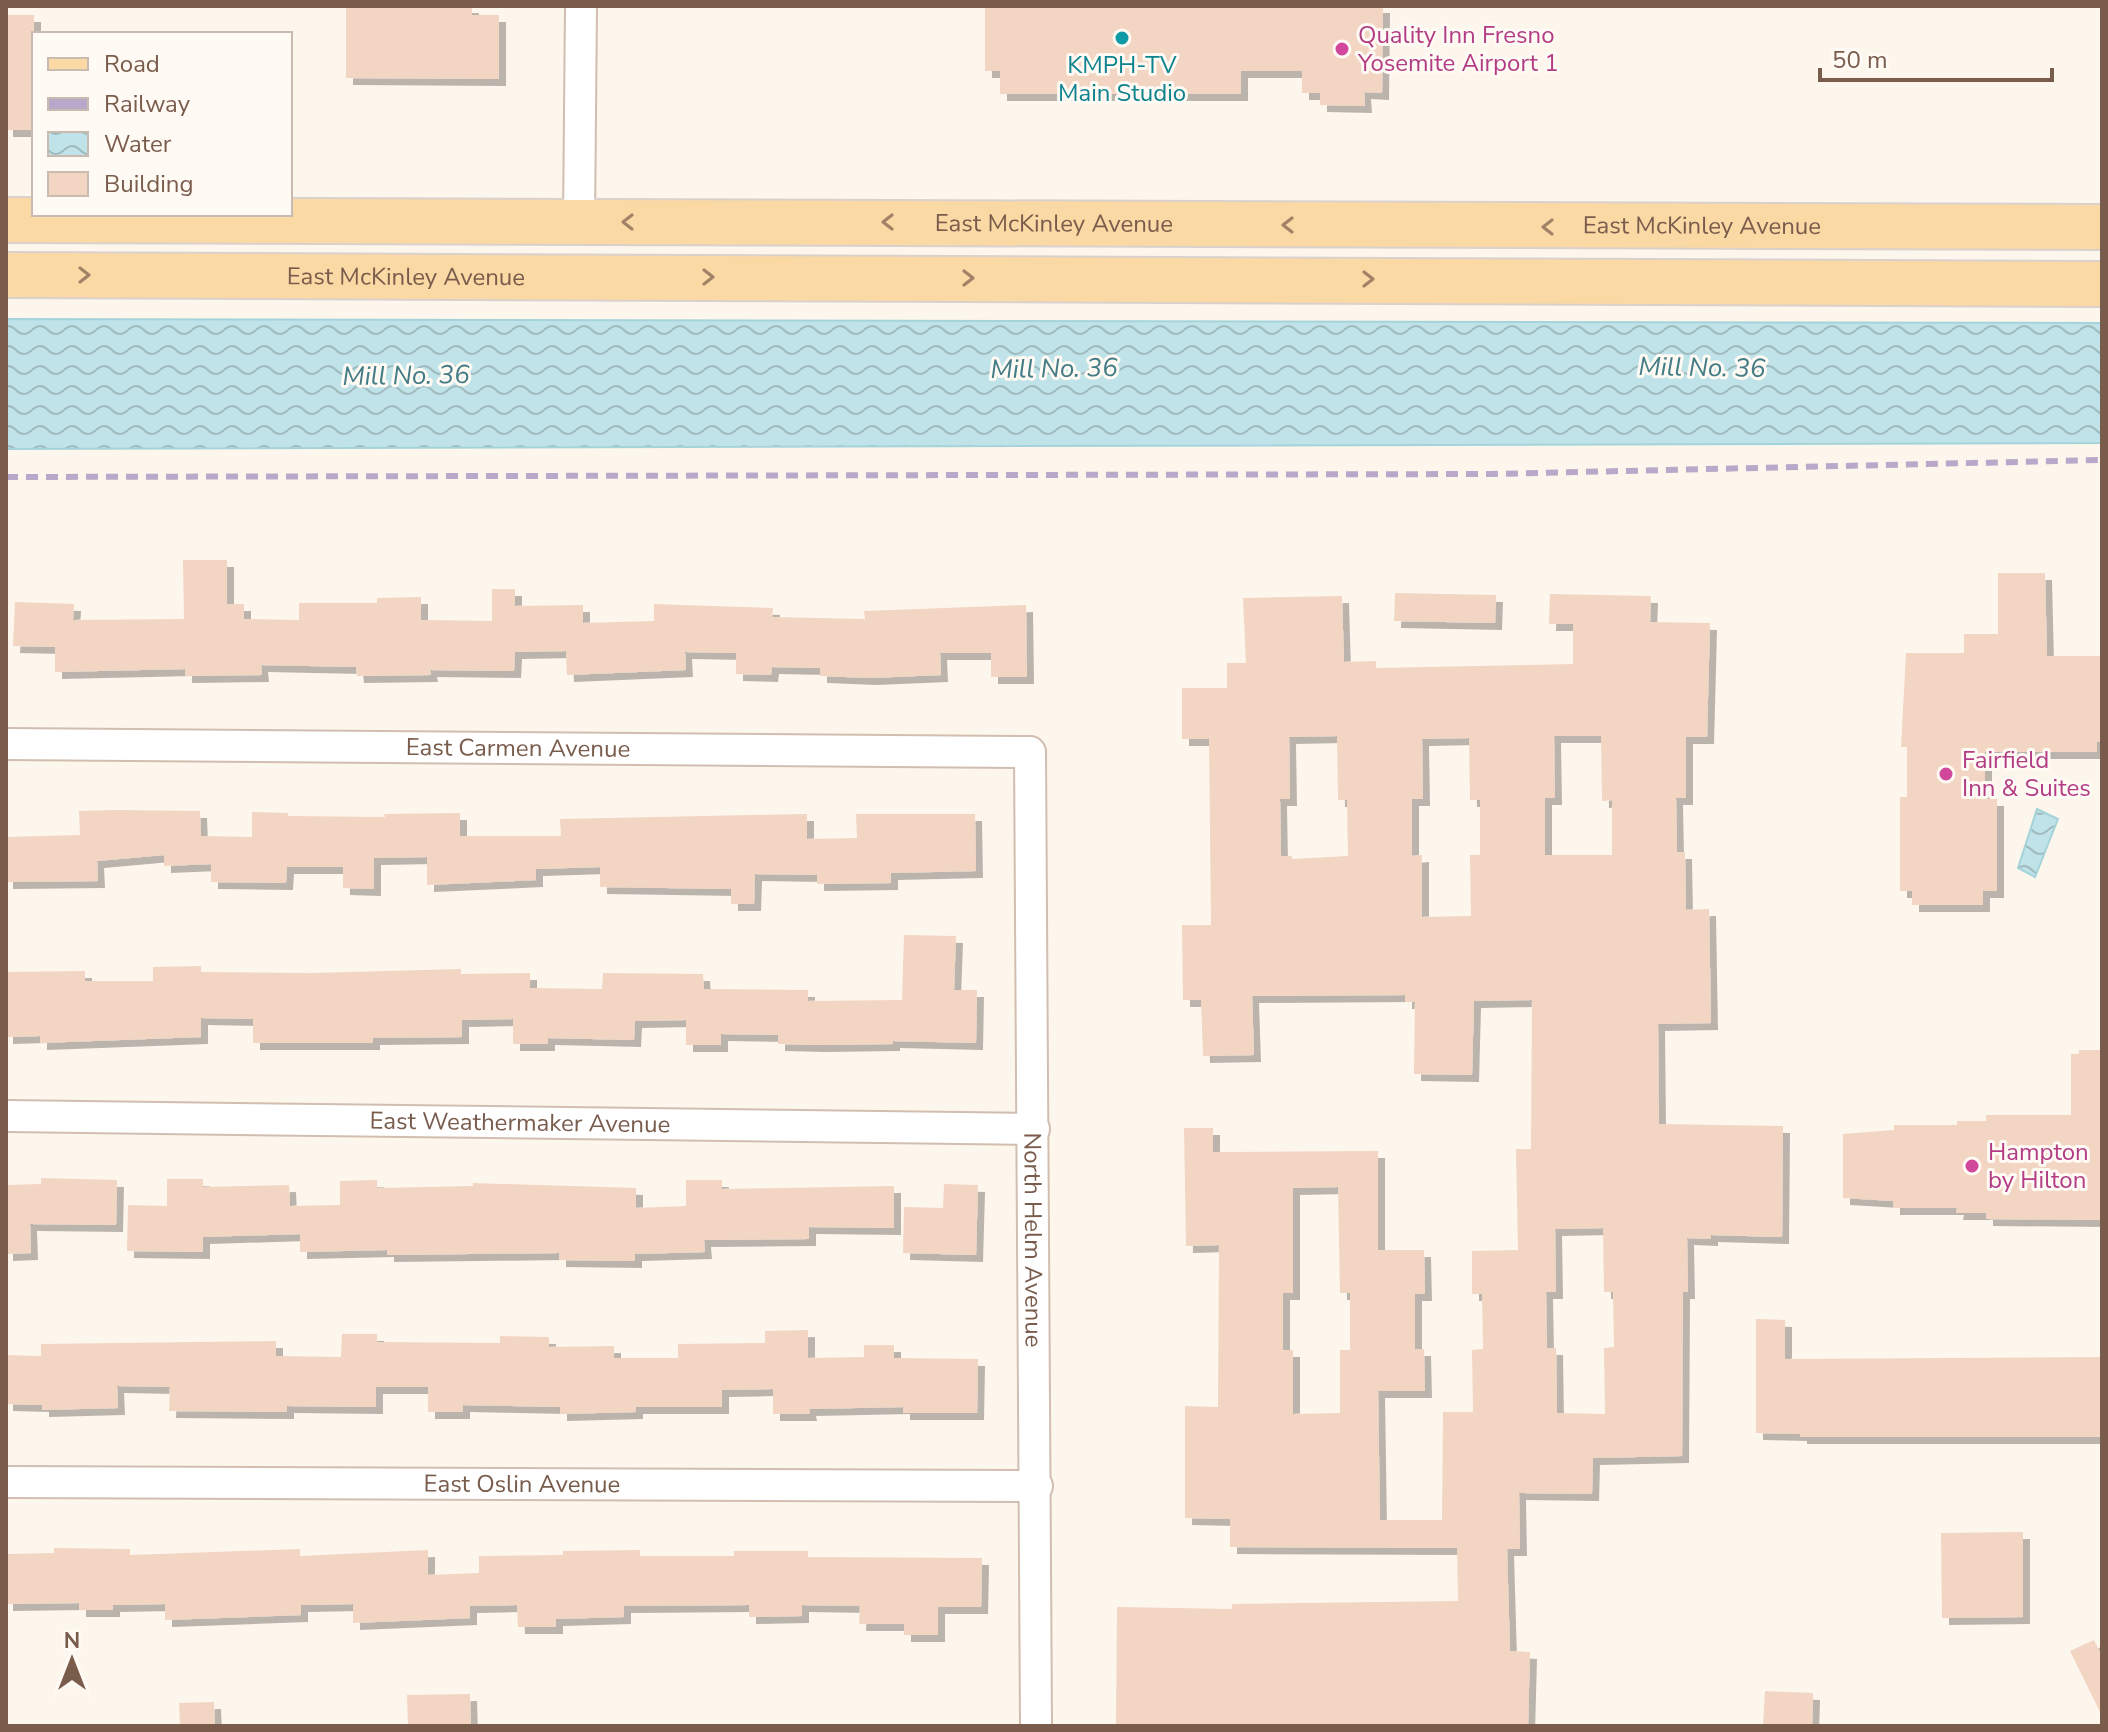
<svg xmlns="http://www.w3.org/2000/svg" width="2108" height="1732" font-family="'Nunito Sans',sans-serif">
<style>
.water{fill:url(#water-waves);stroke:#a5d3da;stroke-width:2}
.building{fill:#f3d5c3;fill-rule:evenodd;filter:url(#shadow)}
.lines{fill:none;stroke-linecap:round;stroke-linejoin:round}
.minor-casing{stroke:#d1beb0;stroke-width:34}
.primary-casing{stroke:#dad1cd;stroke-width:48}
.minor{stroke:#fff;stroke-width:30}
.primary{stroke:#fbd9a5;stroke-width:44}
.rail{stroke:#b9a8c9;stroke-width:6;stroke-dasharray:12 8;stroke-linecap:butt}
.oneway{stroke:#a18267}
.culture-dot{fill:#0f9aa8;stroke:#fffaf3;stroke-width:3}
.hotel-dot{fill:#d1479c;stroke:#fffaf3;stroke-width:3}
.labels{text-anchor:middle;stroke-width:6;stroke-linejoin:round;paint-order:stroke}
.hotel-label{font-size:24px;fill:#b23c85;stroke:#fffaf3;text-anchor:start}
.culture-label{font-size:24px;fill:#0d838f;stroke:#fffaf3}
.street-label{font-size:24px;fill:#7a5c4d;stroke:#fffaf3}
.water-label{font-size:26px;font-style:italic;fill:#437c86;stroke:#fffaf3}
</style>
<defs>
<pattern id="water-waves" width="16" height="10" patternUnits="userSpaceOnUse" patternTransform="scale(2)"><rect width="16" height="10" fill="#bfe3e8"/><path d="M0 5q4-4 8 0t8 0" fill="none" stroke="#a0bbbe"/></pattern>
<filter id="shadow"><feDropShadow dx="7" dy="7" stdDeviation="0" flood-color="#0004"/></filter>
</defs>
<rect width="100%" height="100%" fill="#fdf6ec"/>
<path class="water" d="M 6,319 L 2102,323 L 2102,443 L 6,449 Z
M 2037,809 L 2058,819 L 2035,877 L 2018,868 Z"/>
<path class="building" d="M 346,6 L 472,6 L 472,15 L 499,15 L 499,79 L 346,78 Z
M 985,6 L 1383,6 L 1382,93 L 1364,92 L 1365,106 L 1320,105 L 1320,93 L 1302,93 L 1302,71 L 1241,71 L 1241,94 L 1000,94 L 1000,71 L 985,71 Z
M 6,15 L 34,15 L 34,130 L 6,130 Z
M 183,560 L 227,560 L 227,604 L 244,604 L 244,619 L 299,620 L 299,603 L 377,603 L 377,598 L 421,597 L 421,620 L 492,621 L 492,589 L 515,589 L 515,606 L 583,605 L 583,623 L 654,621 L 654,604 L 773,608 L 772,617 L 865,619 L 864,611 L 1026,605 L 1027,677 L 991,677 L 991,653 L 940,653 L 941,675 L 870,678 L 820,676 L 820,668 L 772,667 L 771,675 L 736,674 L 736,653 L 685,652 L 686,670 L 567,675 L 566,651 L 515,652 L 514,671 L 430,670 L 431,675 L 357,676 L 356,667 L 261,665 L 262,675 L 185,676 L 185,669 L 55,672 L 55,647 L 13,646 L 15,602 L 74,604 L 73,620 L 184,619 Z
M 1998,573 L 2045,573 L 2047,656 L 2102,656 L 2102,742 L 2097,742 L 2097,752 L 1985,752 L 1985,799 L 1997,799 L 1997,891 L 1983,891 L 1983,905 L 1912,905 L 1912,891 L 1900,891 L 1900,797 L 1907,797 L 1907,747 L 1901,747 L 1906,653 L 1964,653 L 1964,634 L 1998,634 Z
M 1395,593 L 1496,595 L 1495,623 L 1394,621 Z
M 1550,594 L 1651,596 L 1650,622 L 1710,623 L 1707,737 L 1686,737 L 1686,798 L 1676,798 L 1677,852 L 1685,852 L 1686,910 L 1709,909 L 1711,1023 L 1658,1024 L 1659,1124 L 1783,1126 L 1782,1237 L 1711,1235 L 1711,1239 L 1687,1238 L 1688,1292 L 1683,1292 L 1682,1456 L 1593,1458 L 1592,1494 L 1519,1493 L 1520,1549 L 1507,1549 L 1510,1651 L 1530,1652 L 1528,1726 L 1116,1726 L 1117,1607 L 1232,1609 L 1232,1604 L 1458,1601 L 1457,1548 L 1230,1547 L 1230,1519 L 1185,1518 L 1185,1406 L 1218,1407 L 1219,1245 L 1186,1246 L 1184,1128 L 1213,1128 L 1213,1152 L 1378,1151 L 1378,1250 L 1424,1250 L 1425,1294 L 1415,1294 L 1415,1349 L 1424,1349 L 1425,1391 L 1378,1391 L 1380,1520 L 1442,1520 L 1443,1412 L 1473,1412 L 1472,1350 L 1483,1349 L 1482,1294 L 1472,1294 L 1472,1251 L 1518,1250 L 1516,1149 L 1531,1149 L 1532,1000 L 1474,1001 L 1472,1075 L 1414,1074 L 1415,1002 L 1405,1002 L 1405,995 L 1252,996 L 1254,1055 L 1203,1056 L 1201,1000 L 1183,1000 L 1182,925 L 1211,925 L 1209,739 L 1182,739 L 1182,688 L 1227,688 L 1227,663 L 1246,663 L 1243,598 L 1342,596 L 1344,662 L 1376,661 L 1376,668 L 1573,664 L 1573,624 L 1549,624 ZM 1337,736 L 1338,800 L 1347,800 L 1348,856 L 1292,859 L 1292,856 L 1281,856 L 1280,799 L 1290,799 L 1289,737 ZM 1554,736 L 1601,736 L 1602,801 L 1612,800 L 1612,855 L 1545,855 L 1545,798 L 1555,798 ZM 1469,738 L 1470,800 L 1480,800 L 1480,855 L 1470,855 L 1471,916 L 1422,917 L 1422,855 L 1412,856 L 1412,799 L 1423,799 L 1422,739 ZM 1338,1187 L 1340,1293 L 1350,1293 L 1350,1350 L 1340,1350 L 1340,1413 L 1293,1414 L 1293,1350 L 1283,1350 L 1283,1293 L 1293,1293 L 1293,1188 ZM 1603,1228 L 1604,1292 L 1613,1292 L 1614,1347 L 1604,1348 L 1605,1414 L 1557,1413 L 1556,1348 L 1547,1348 L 1546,1292 L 1556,1292 L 1555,1229 Z
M 114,810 L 200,811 L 201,836 L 252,837 L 252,812 L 288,813 L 288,816 L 385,817 L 384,814 L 460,813 L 460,836 L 561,836 L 560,819 L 807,814 L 807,839 L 857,838 L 856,814 L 975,814 L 976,871 L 891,873 L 891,883 L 817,884 L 817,875 L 755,874 L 754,904 L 731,904 L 731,889 L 600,887 L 600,867 L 536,869 L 536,880 L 427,885 L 427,857 L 374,858 L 374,889 L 343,888 L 343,867 L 287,867 L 286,883 L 211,882 L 211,864 L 164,866 L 164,855 L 97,861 L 98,881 L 6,882 L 6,837 L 80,835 L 79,811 Z
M 904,935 L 956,936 L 954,990 L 977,990 L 976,1043 L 893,1041 L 893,1044 L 818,1045 L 778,1044 L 778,1035 L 721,1034 L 721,1045 L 686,1045 L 686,1020 L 635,1021 L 634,1040 L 548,1038 L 548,1044 L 513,1044 L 513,1019 L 462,1020 L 462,1037 L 373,1038 L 373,1043 L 253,1043 L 253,1019 L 201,1018 L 201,1037 L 40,1043 L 40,1036 L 6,1037 L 6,972 L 85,971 L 85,981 L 153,981 L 153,967 L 201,966 L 201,972 L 312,973 L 461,969 L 461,974 L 530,973 L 530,988 L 602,989 L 603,973 L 703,974 L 704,989 L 808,990 L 808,1001 L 902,1000 Z
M 2079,1050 L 2102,1050 L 2102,1220 L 1986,1219 L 1986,1213 L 1956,1213 L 1957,1208 L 1893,1208 L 1893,1201 L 1843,1198 L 1843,1134 L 1894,1130 L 1894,1125 L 1957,1125 L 1957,1121 L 1986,1121 L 1986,1115 L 2071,1115 L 2071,1054 L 2079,1054 Z
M 41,1178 L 117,1180 L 116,1225 L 30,1224 L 31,1253 L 6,1254 L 6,1185 L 41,1184 Z
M 167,1179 L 203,1179 L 203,1187 L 289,1185 L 290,1206 L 340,1205 L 340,1181 L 377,1180 L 377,1188 L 473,1186 L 473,1183 L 636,1188 L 636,1208 L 686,1206 L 686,1180 L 722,1180 L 722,1189 L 894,1186 L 894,1228 L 809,1227 L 809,1239 L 704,1240 L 705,1252 L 635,1254 L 635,1261 L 559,1260 L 559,1253 L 387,1255 L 387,1250 L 300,1252 L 300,1234 L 203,1237 L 203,1252 L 127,1251 L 128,1205 L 167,1206 Z
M 944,1184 L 978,1185 L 976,1255 L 903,1253 L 904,1207 L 943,1208 Z
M 1756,1319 L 1785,1320 L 1785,1359 L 2102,1357 L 2102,1437 L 1800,1437 L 1800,1434 L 1756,1433 Z
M 808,1330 L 808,1358 L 864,1357 L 864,1345 L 894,1345 L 894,1358 L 978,1359 L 977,1413 L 903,1413 L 903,1407 L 809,1409 L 810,1414 L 773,1414 L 773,1389 L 722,1390 L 722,1407 L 636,1407 L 636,1412 L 560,1414 L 560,1407 L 463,1405 L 463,1412 L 428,1412 L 428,1387 L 376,1387 L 376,1407 L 287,1406 L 287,1412 L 169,1411 L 170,1387 L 117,1386 L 118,1408 L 42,1410 L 42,1405 L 6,1404 L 6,1355 L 41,1356 L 41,1344 L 276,1341 L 276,1356 L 341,1357 L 342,1334 L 377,1334 L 377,1342 L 500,1343 L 500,1336 L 549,1337 L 549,1347 L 614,1346 L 614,1358 L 678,1358 L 678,1344 L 765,1343 L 765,1331 Z
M 2023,1532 L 2023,1617 L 1942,1618 L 1941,1533 Z
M 54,1548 L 130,1549 L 130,1555 L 300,1549 L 300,1556 L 428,1550 L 428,1575 L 479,1573 L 479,1556 L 563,1555 L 563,1551 L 640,1550 L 640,1556 L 734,1556 L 734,1551 L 808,1551 L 808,1557 L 982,1558 L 981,1607 L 938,1607 L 938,1635 L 904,1635 L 904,1624 L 859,1624 L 860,1606 L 802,1605 L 802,1616 L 749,1617 L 749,1605 L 624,1606 L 624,1617 L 556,1619 L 556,1627 L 518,1627 L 517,1605 L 470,1606 L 470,1618 L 353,1623 L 353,1604 L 301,1605 L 301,1615 L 165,1620 L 165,1604 L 113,1605 L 113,1610 L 79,1610 L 79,1603 L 6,1604 L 6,1554 L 54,1553 Z
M 2094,1640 L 2102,1656 L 2102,1716 L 2070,1651 Z
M 1765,1691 L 1813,1693 L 1812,1726 L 1763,1726 Z
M 470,1694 L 471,1726 L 408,1726 L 407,1695 Z
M 214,1702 L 215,1726 L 180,1726 L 179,1703 Z"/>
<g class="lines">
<defs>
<g id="minor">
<path d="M 579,222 L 581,6"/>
<path id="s1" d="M 6,744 L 1030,752 L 1036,1726"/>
<path id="s2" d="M 6,1116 L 1034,1129"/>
<path id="s3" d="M 6,1482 L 1037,1486"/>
</g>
<g id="primary">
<path id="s4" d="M 6,220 L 2102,227"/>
<path id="s5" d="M 6,275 L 2102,284"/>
</g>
</defs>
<use href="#minor" class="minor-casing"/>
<use href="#primary" class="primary-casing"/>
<use href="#minor" class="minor"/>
<use href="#primary" class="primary"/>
<path class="rail" d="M 6,477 L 1492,474 L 2102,460"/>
</g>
<defs><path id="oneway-chevron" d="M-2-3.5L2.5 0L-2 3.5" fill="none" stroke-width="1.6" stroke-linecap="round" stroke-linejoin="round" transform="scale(2)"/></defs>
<g class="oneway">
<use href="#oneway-chevron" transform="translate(628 222) rotate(180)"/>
<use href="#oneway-chevron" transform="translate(888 222) rotate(180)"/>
<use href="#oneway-chevron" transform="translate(1288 225) rotate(-180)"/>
<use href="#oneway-chevron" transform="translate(1548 227) rotate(-180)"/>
<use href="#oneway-chevron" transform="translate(84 275)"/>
<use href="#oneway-chevron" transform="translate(708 277)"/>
<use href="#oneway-chevron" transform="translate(968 278)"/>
<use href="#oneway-chevron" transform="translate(1368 279)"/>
</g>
<circle class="culture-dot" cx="1122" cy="38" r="8"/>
<g class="hotel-dot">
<circle cx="1342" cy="49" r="8"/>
<circle cx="1946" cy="774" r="8"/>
<circle cx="1972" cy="1166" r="8"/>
</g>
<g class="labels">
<g class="hotel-label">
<text x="1358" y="43">Quality Inn Fresno<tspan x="1358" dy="28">Yosemite Airport 1</tspan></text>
<text x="1962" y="768">Fairfield<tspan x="1962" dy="28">Inn &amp; Suites</tspan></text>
<text x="1988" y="1160">Hampton<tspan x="1988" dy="28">by Hilton</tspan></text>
</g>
<g class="culture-label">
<text x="1122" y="73">KMPH-TV<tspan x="1122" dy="28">Main Studio</tspan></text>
</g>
<g class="street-label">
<text dy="8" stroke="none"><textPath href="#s4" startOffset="1048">East McKinley Avenue</textPath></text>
<text dy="8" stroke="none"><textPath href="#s4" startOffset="1696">East McKinley Avenue</textPath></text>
<text dy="8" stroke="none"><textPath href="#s5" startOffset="400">East McKinley Avenue</textPath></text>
<text dy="8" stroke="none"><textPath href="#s1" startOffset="512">East Carmen Avenue</textPath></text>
<text dy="8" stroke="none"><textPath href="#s2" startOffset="514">East Weathermaker Avenue</textPath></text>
<text dy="8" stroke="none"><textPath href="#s1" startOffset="1512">North Helm Avenue</textPath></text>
<text dy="8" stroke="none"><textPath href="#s3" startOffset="516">East Oslin Avenue</textPath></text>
</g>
<g class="water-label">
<text transform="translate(1702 367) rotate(1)" y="9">Mill No. 36</text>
<text transform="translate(1054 368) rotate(-1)" y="9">Mill No. 36</text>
<text transform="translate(406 375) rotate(-1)" y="9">Mill No. 36</text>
</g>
</g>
<rect width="2108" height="1732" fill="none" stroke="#7a5c4d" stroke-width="16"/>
<rect x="32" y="32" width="260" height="184" fill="#fffaf3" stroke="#cabbb1" stroke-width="2"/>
<rect x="48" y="58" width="40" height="12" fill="#fbd9a5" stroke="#cabbb1" stroke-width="2"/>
<text x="104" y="72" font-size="24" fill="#7a5c4d">Road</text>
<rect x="48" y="98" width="40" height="12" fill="#b9a8c9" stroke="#cabbb1" stroke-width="2"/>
<text x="104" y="112" font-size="24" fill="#7a5c4d">Railway</text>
<rect x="48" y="132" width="40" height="24" fill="url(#water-waves)" stroke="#cabbb1" stroke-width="2"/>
<text x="104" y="152" font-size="24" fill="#7a5c4d">Water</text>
<rect x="48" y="172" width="40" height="24" fill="#f3d5c3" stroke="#cabbb1" stroke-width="2"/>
<text x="104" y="192" font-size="24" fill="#7a5c4d">Building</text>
<g transform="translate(72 1660)" stroke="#fffaf3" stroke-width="6" paint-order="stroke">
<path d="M0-6L14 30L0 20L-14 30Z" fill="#7a5c4d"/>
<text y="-12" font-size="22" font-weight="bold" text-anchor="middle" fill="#7a5c4d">N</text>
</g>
<path d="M1820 68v12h232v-12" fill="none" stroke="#7a5c4d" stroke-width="4"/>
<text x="1832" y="68" font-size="24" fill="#7a5c4d" stroke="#fffaf3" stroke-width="6" paint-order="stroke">50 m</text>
</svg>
